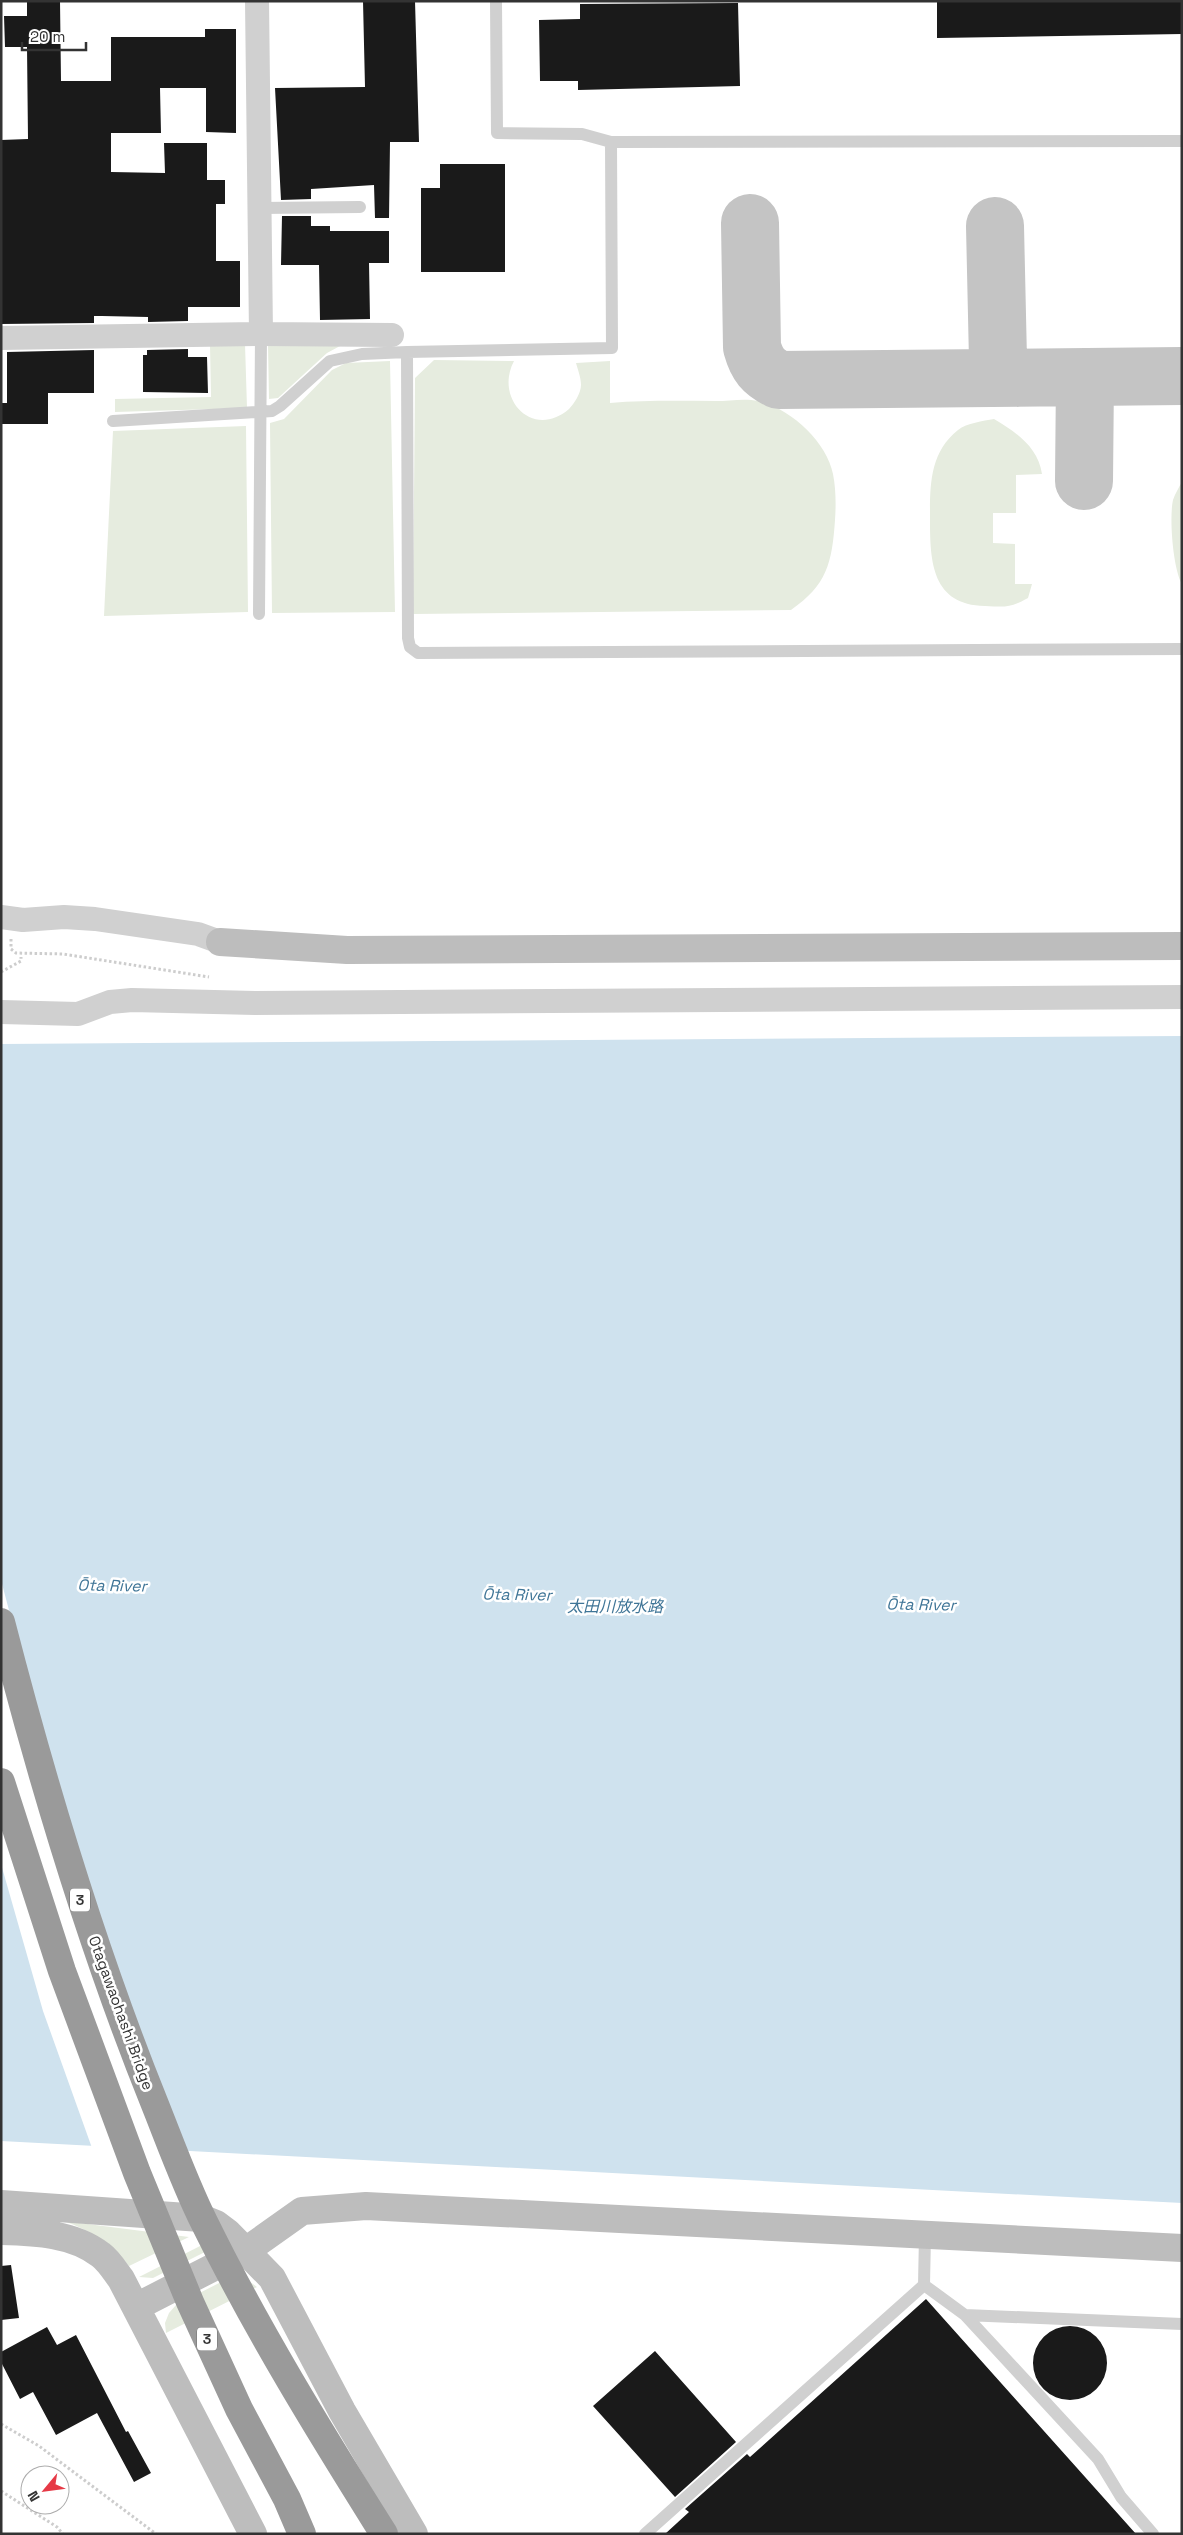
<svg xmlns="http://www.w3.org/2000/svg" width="1183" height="2535" font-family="'Space Grotesk','Noto Sans JP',sans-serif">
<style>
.green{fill:#e6ecdf}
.water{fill:#cfe2ee}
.pier{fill:#fff}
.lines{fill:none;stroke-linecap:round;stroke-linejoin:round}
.taxiway{stroke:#c4c4c4;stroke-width:58}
.building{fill:#1a1a1a}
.path{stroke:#cdcdcd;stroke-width:3;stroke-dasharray:2.5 2.5;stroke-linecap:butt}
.lane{stroke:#d0d0d0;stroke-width:12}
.street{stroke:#d0d0d0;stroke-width:24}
.secondary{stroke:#bdbdbd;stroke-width:28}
.highway{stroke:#9a9a9a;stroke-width:28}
.labels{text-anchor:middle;stroke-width:5;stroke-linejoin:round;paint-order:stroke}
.shield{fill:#fff;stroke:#707070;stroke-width:1}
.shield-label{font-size:14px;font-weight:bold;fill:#333}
.street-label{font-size:15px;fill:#333;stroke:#fff}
.water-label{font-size:16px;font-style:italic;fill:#3f7597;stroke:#fff}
</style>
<rect width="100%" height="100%" fill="#fff"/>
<path class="green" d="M 245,344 L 247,408 L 115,412 L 115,399 L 211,397 L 210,345 Z
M 268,345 L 340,346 L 327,353 L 278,398 L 269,399 Z
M 434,360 L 514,361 C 494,399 533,440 569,409 C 574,404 581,393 581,385 C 581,378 578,370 576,363 L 610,361 L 610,403 C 645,400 681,401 716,401 C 729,401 745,398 758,401 C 790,408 827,442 833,474 C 836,489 836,506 835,520 C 832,563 827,585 791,610 L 413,614 L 415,378 Z
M 390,361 L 395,612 L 272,613 L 270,423 L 284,419 L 332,370 L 346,363 Z
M 994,419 C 1016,432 1038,447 1042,474 L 1016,475 L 1016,513 L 993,513 L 993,543 L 1015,544 L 1015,584 L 1032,584 L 1028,598 C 1010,608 1006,607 985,606 C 932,605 930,562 930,520 C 930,487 929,453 958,430 C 967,423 983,421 994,419 Z
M 246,426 L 248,612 L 104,616 L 113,431 Z
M 1182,482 L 1182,584 C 1173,568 1169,518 1173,500 C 1175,494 1179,487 1182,482 Z
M 64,2221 L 189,2237 L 129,2266 C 111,2243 91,2231 64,2221 Z
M 206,2243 L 219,2245 L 153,2278 L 139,2277 Z
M 245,2278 L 257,2287 L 166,2333 L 165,2323 L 169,2313 L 176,2305 L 225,2280 Z"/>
<path class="water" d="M 1182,1036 L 1182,2203 L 1,2141 L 1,1044 Z"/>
<path class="pier" d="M 1,1580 L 63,1815 L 182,2153 L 92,2148 L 43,2011 L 1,1864 Z"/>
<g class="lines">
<path class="taxiway" d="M 750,223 L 752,347 C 757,365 763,372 779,380 L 1182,376
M 995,226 L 998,360 L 1008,374 L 1017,378
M 1084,481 L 1085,377"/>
</g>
<path class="building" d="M 27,1 L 60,1 L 61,81 L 111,81 L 111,37 L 205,37 L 205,29 L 236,29 L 236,133 L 206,132 L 206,88 L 160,88 L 161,133 L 111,133 L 111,172 L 165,173 L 164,143 L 207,143 L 207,180 L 225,180 L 225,204 L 216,204 L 216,261 L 240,261 L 240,307 L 188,307 L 188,321 L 148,322 L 148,317 L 102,316 L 94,316 L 94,323 L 1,324 L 1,140 L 28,139 L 27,47 L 5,47 L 4,16 L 27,16 Z
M 363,1 L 415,1 L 419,142 L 390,142 L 389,218 L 375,218 L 374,185 L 311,189 L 311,199 L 281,200 L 275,88 L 365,87 Z
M 937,1 L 1182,1 L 1182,34 L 937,38 Z
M 738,3 L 740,86 L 578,90 L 578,81 L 540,81 L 539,20 L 580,19 L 580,4 Z
M 440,164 L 505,164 L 505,272 L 421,272 L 421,188 L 440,188 Z
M 282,216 L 311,216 L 311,226 L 330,226 L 330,231 L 389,231 L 389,263 L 369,263 L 370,319 L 320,320 L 319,265 L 281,265 Z
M 188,349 L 188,357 L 207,357 L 208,393 L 143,392 L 143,355 L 147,355 L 147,350 Z
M 94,350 L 94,393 L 48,393 L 48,424 L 1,424 L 1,403 L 7,403 L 7,352 Z
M 11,2265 L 19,2318 L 1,2320 L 1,2266 Z
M 926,2299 L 1136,2534 L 665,2534 L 689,2512 L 685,2509 L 747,2454 L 750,2457 Z
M1033 2363a37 37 0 1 1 74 0a37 37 0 1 1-74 0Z
M 47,2327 L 57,2345 L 76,2335 L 126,2432 L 128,2431 L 151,2473 L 134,2482 L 97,2413 L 56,2435 L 33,2392 L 20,2399 L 1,2362 L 1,2352 Z
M 655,2351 L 736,2442 L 675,2497 L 593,2406 Z"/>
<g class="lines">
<path class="path" d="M 11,939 L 11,949 L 16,953 L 63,954 L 209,977
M 1,972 L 21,961 L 21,957
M 1,2424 L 39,2446 L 156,2534
M 1,2491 L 57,2527 L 63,2534"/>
<path class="lane" d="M 496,1 L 497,133 L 582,134 L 611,142
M 1182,141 L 611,142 L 612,348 L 407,352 L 408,638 L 410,647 L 418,653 L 1182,649
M 260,208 L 360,207
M 113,421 L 272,411 L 280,406 L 330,361 L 362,354 L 407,352
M 259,614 L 261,334
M 924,2285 L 925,2235
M 965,2315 L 1182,2324
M 645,2534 L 924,2285 L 965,2315 L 1098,2459 L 1121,2497 L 1153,2534"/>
<path class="street" d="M 261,334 L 392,335
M 1,338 L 261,334 L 257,1
M 1,917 L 23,920 L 64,917 L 95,919 L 198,934 L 220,942
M 1,1012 L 78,1014 L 110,1002 L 132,1000 L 255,1003 L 1182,997"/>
<path class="secondary" d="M 220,942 L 347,950 L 1182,946
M 1,2204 L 201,2218 L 216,2224 L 228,2233 L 272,2278 L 342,2411 L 414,2534
M 1,2231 C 35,2232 73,2233 101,2255 C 109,2261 115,2271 121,2279 L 253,2534
M 136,2307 L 247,2250 L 302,2211 L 366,2206 L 1182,2248"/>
<path class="highway" d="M 1,1622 C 43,1785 91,1946 154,2102 C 170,2142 185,2184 204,2222 C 257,2330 320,2432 384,2534
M 1,1782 L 62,1971 L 137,2173 L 190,2302 L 239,2409 L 287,2499 L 302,2534"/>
</g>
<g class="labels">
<g class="shield">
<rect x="70" y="1888.5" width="20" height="23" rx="4"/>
<rect x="197" y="2327.5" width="20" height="23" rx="4"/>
</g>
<g class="shield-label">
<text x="80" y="1905">3</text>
<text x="207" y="2344">3</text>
</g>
<g class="street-label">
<text transform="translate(121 2013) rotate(70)" y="5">Otagawaohashi Bridge</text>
</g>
<g class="water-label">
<text transform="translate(112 1585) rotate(1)" y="6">Ōta River</text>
<text transform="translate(517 1594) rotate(1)" y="6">Ōta River</text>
<text transform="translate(921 1604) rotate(1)" y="6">Ōta River</text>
<text x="615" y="1612">太田川放水路</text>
</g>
</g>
<rect width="1183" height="2535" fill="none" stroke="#333333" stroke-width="5"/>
<g transform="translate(45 2490) rotate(241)"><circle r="24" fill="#ffffff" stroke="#adadad"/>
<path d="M0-4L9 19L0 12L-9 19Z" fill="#e63946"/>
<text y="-8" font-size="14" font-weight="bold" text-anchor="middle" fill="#333333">N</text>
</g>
<path d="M22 42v8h64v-8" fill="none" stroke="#333333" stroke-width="2.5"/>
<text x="30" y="42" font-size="15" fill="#333333" stroke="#ffffff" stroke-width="4" paint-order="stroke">20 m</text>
</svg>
